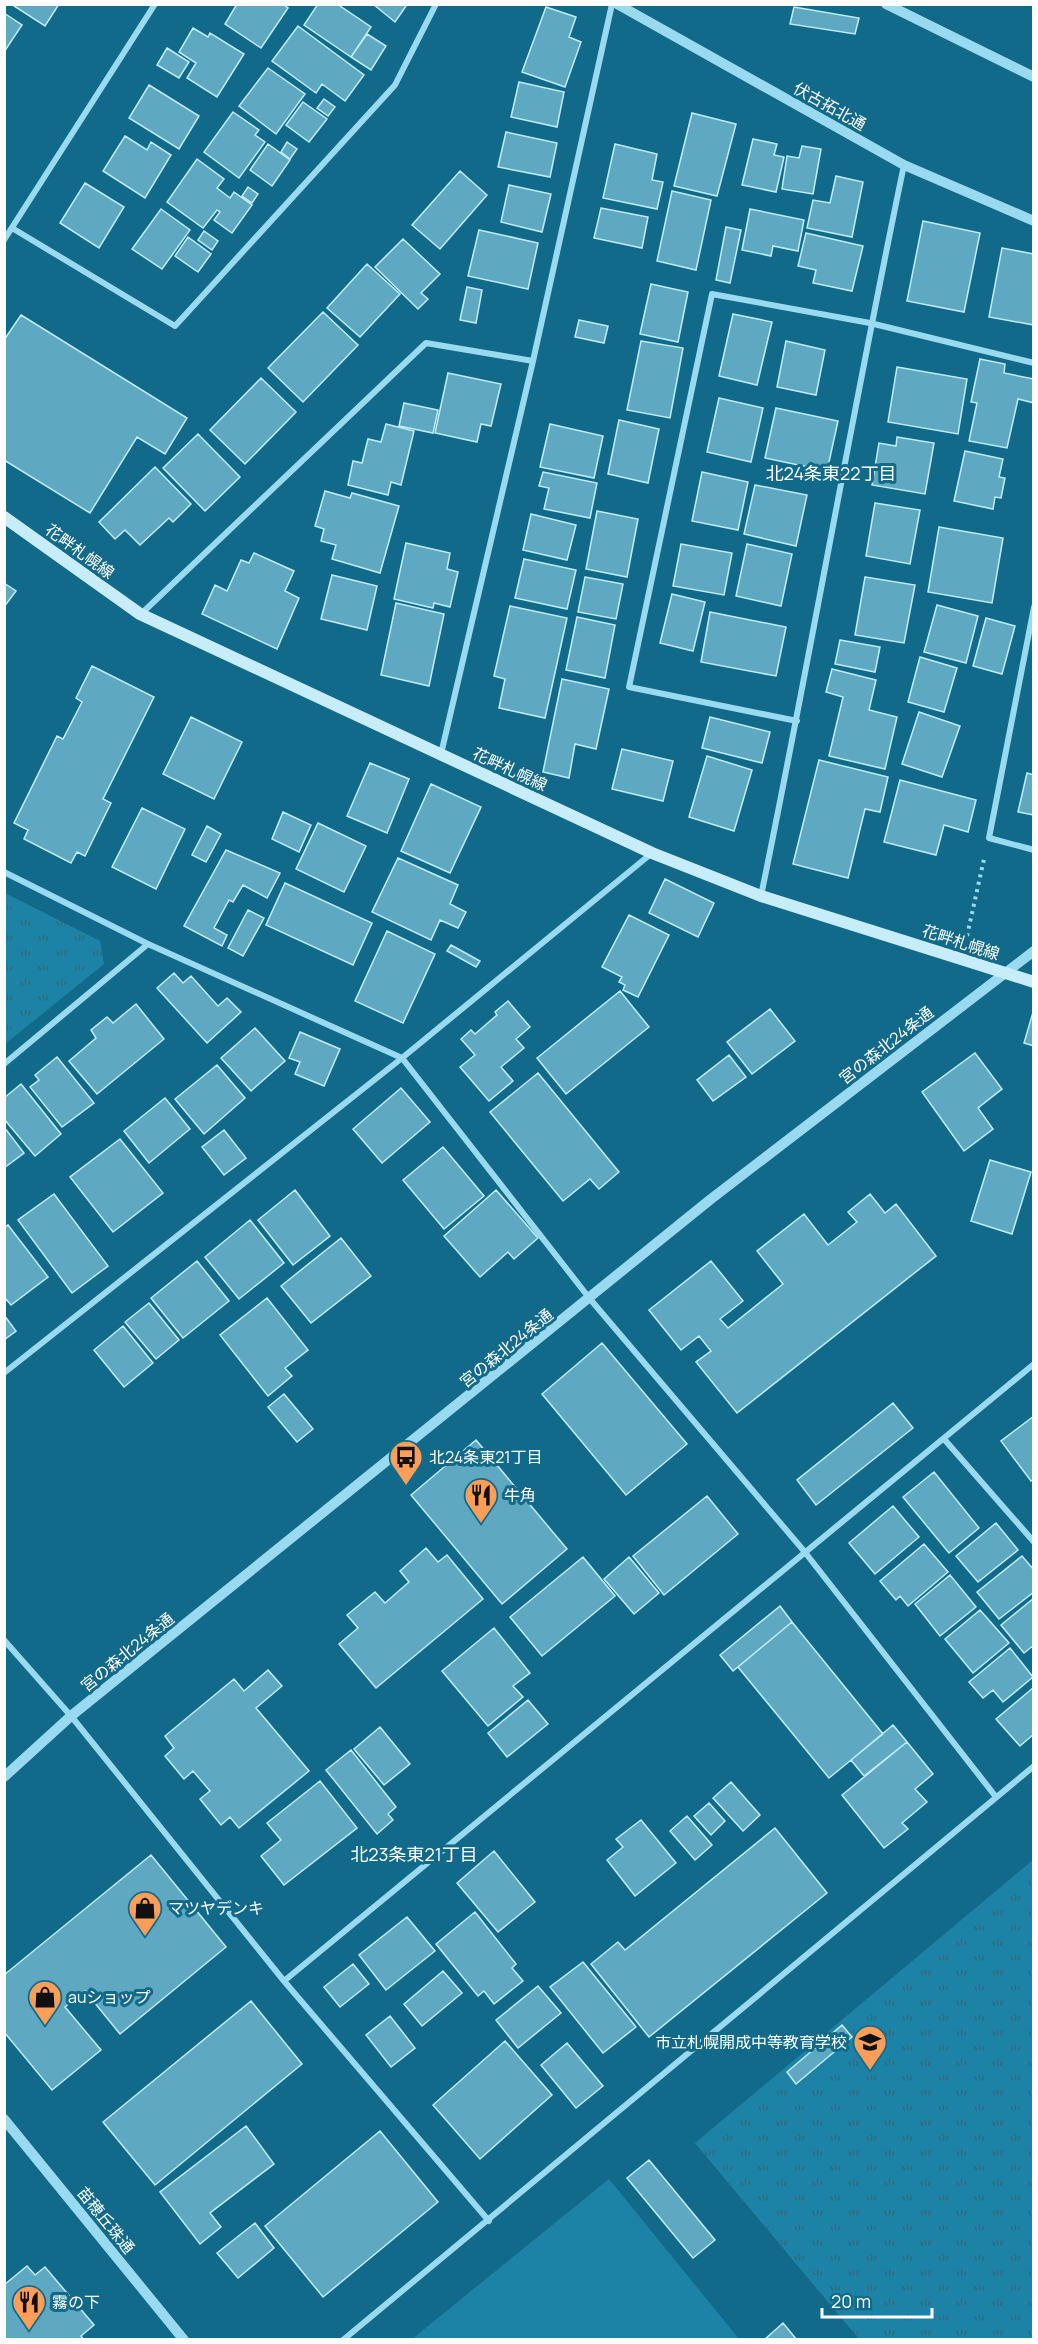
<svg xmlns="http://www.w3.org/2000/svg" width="1038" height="2344" font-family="Manrope,'Noto Sans JP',sans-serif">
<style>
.park{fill:url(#park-tufts)}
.pitch{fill:#1d83a6}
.building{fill:#5ea8c2;stroke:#bfedfc;stroke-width:1.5}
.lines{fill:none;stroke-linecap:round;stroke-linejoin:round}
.path{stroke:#99daf1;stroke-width:4;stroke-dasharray:3 4.5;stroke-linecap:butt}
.minor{stroke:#99daf1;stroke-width:6}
.tertiary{stroke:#99daf1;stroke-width:10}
.secondary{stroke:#c7edfb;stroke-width:12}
.labels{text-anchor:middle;stroke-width:6;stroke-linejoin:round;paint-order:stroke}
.street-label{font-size:16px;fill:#fff;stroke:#126a8a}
.poi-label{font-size:16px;fill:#fff;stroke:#126a8a;text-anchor:start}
.neighbourhood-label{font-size:18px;fill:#fff;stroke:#126a8a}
</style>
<defs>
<pattern id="park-tufts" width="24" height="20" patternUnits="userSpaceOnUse" patternTransform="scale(1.5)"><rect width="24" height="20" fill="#1d83a6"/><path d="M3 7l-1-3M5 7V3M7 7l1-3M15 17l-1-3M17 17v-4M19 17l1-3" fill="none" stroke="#326a7e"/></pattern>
</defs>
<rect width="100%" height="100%" fill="#126a8a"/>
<path class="park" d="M 5,893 L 100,941 L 104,964 L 5,1044 Z
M 1033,1860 L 1033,2339 L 859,2339 L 695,2143 Z"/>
<path class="pitch" d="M 609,2179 L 739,2339 L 412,2339 Z"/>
<path class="building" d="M 11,4 L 59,4 L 45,26 Z
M 237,4 L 283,4 L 288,8 L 261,48 L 225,24 Z
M 318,4 L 337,4 L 371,27 L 351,57 L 304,25 Z
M 373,4 L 404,4 L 406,6 L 395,22 Z
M 546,7 L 576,17 L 569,37 L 581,42 L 565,87 L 522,72 Z
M 794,7 L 859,18 L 855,34 L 790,24 Z
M 4,13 L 22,25 L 4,52 Z
M 298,26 L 364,75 L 345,101 L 322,84 L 316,93 L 272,61 Z
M 193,28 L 208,37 L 210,33 L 244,54 L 217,97 L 187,78 L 196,63 L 179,52 Z
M 367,34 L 386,46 L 371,70 L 351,57 Z
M 167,48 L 189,62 L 179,78 L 157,65 Z
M 268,68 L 305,94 L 276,134 L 239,106 Z
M 519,82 L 564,92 L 557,127 L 511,117 Z
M 149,85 L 199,116 L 179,149 L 129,118 Z
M 324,99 L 335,107 L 328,116 L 317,108 Z
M 303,102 L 327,119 L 309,142 L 286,125 Z
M 233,112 L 259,130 L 255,135 L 265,142 L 239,178 L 204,152 Z
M 692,113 L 736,124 L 717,196 L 674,186 Z
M 506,132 L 557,143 L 550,177 L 498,167 Z
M 125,136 L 147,150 L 151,142 L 171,155 L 145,198 L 103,171 Z
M 753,139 L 777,144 L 774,155 L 784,157 L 776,192 L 742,185 Z
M 287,142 L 297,149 L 290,159 L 281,152 Z
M 268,144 L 290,160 L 272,186 L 250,170 Z
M 615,144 L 657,154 L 652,180 L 663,182 L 657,209 L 603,198 Z
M 802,146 L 821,149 L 813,194 L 782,189 L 787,156 L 799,158 Z
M 197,159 L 224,179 L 217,188 L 230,198 L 234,192 L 252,205 L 232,233 L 214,220 L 220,212 L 217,210 L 203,228 L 167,202 Z
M 460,171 L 487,195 L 440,249 L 412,225 Z
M 836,176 L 863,182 L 852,237 L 807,228 L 813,200 L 830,203 Z
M 85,183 L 124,207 L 99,248 L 60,223 Z
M 509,185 L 551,194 L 542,232 L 501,222 Z
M 248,187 L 258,194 L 252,203 L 242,196 Z
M 672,191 L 711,200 L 696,270 L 657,261 Z
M 601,208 L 648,217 L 642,248 L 594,238 Z
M 161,209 L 190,230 L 162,269 L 132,249 Z
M 750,209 L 804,220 L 798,251 L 773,246 L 771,256 L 742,250 Z
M 923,221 L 980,233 L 964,312 L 907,301 Z
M 726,227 L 741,230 L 730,283 L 716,280 Z
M 479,230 L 538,243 L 528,289 L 468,276 Z
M 204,231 L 218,241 L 212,250 L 198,240 Z
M 806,233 L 863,246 L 852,291 L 813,283 L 816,270 L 798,266 Z
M 188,237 L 211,254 L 198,272 L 175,256 Z
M 403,239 L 440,274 L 421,293 L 428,299 L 418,309 L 375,267 Z
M 1002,248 L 1034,254 L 1034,325 L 989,317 Z
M 367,264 L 400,294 L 360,337 L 327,308 Z
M 651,284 L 688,292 L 678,342 L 640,334 Z
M 467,287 L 482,290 L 476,323 L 460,320 Z
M 323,312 L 358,345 L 303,402 L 268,368 Z
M 733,314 L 772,322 L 757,385 L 719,376 Z
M 21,315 L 187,418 L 165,454 L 137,437 L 90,513 L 4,460 L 4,340 Z
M 579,320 L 608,326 L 604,343 L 575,337 Z
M 641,341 L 683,348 L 670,418 L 627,410 Z
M 786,341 L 825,350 L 816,395 L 777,387 Z
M 980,359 L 1005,364 L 1004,373 L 1034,379 L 1034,403 L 1018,399 L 1007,448 L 969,441 L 977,403 L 971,402 Z
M 897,367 L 967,379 L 958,434 L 888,422 Z
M 448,373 L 501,384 L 491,426 L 481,424 L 477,442 L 435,433 Z
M 261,378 L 296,412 L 245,464 L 210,430 Z
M 719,398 L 763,408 L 751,462 L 707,452 Z
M 404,403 L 438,410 L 433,433 L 399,426 Z
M 776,408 L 838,421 L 827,471 L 765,458 Z
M 619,420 L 659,429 L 648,483 L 608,474 Z
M 386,424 L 414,431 L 401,485 L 391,482 L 388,495 L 348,485 L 353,461 L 362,463 L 368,439 L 381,442 Z
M 550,424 L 603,436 L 594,478 L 540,467 Z
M 198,434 L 240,477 L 205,511 L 163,468 Z
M 897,437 L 934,443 L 925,494 L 872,485 L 879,443 L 896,446 Z
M 965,451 L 1003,459 L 999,477 L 1005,478 L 1001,498 L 995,497 L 993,509 L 954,501 Z
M 155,467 L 191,504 L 173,522 L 169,518 L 140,545 L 125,530 L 115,539 L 99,522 Z
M 543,472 L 597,483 L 590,518 L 544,509 L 549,488 L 539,486 Z
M 702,472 L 748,482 L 738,530 L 692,521 Z
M 755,485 L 807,495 L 796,546 L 744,534 Z
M 325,491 L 350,498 L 352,493 L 399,506 L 380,573 L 332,559 L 336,545 L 321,541 L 324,529 L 315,526 Z
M 875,503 L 920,510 L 910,564 L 866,556 Z
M 597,511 L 638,519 L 627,577 L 586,569 Z
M 531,514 L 576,525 L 567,560 L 523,550 Z
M 939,527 L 1003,538 L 992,603 L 928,592 Z
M 406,543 L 450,553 L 447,569 L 458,572 L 450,607 L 434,603 L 433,608 L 394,599 Z
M 681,544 L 732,553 L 724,595 L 673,586 Z
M 747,544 L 792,554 L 781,606 L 736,596 Z
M 254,553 L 294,571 L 285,591 L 299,598 L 277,649 L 202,614 L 215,585 L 227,591 L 241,560 L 249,563 Z
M 524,559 L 576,570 L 567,609 L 515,598 Z
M 332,575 L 377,586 L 367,630 L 321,619 Z
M 585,577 L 623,584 L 616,619 L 578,612 Z
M 865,577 L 915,585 L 904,643 L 855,635 Z
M 4,583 L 16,591 L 4,607 Z
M 672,594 L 705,602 L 693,651 L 660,643 Z
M 396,603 L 444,614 L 429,686 L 381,675 Z
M 937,605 L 978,616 L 966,663 L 924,652 Z
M 510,606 L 567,618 L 545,718 L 499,708 L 505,679 L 494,676 Z
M 710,612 L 786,627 L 776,676 L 701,662 Z
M 577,617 L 615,625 L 605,678 L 566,670 Z
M 986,618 L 1015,626 L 1002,674 L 973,666 Z
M 840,640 L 880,647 L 875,672 L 835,664 Z
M 920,657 L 957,668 L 944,712 L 908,702 Z
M 92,666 L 154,697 L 103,799 L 111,803 L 85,856 L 77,852 L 71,863 L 24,839 L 28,830 L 14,823 L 57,736 L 63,739 L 82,702 L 76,698 Z
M 832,669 L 876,680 L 869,710 L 897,717 L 885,769 L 829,756 L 843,697 L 826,692 Z
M 562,679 L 609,689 L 596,749 L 575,744 L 569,778 L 543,772 Z
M 919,712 L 960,726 L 942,777 L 902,764 Z
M 191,717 L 242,742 L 214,799 L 163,774 Z
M 710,717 L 770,732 L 762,763 L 702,748 Z
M 622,749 L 673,761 L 663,801 L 612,789 Z
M 707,756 L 752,770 L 734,831 L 689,817 Z
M 819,760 L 888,777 L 880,812 L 865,809 L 848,878 L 793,864 Z
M 370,763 L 409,779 L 387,833 L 347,816 Z
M 1027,773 L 1034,775 L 1034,815 L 1018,812 Z
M 900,780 L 976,800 L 968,832 L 944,825 L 936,855 L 884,842 Z
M 431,784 L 481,807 L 450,873 L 401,851 Z
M 142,808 L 185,829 L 156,889 L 112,867 Z
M 283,812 L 311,825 L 299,852 L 272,839 Z
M 318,823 L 366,846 L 344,892 L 296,869 Z
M 207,826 L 221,834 L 206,862 L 192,855 Z
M 226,850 L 280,873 L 267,898 L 243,885 L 233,902 L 229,900 L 214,928 L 227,935 L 222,946 L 184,926 Z
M 398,858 L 458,885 L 450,904 L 466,912 L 458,928 L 440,920 L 431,940 L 372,912 Z
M 665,879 L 714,903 L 698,937 L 649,913 Z
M 285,883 L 372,923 L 353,965 L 266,925 Z
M 248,910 L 264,918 L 243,956 L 228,948 Z
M 629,915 L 669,935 L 638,997 L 623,990 L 625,985 L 619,982 L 622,977 L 602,967 Z
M 387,931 L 435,954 L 403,1023 L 355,1001 Z
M 451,945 L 480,961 L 476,967 L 447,951 Z
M 174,973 L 183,983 L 191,976 L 218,1006 L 227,998 L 241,1012 L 207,1043 L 157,988 Z
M 620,991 L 649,1027 L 566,1094 L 537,1058 Z
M 508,1001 L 530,1027 L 516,1039 L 524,1048 L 501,1067 L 513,1081 L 489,1101 L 460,1067 L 475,1055 L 461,1039 L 471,1030 L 475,1034 L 497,1015 L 495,1012 Z
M 136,1004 L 164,1039 L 97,1094 L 69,1061 L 96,1038 L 91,1030 L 107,1017 L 113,1023 Z
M 770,1009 L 795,1041 L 752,1074 L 727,1042 Z
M 1034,1009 L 1034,1046 L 1024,1043 Z
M 255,1028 L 285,1061 L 251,1091 L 221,1058 Z
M 300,1032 L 340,1049 L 324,1086 L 295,1074 L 300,1062 L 289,1058 Z
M 975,1053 L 1002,1089 L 978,1108 L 993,1129 L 964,1151 L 922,1092 Z
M 729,1055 L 746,1077 L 713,1101 L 697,1080 Z
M 57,1057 L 94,1103 L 62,1127 L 30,1087 L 39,1080 L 35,1075 Z
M 217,1065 L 245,1098 L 204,1134 L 175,1099 Z
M 538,1073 L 619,1172 L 599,1189 L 590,1179 L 563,1201 L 490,1112 Z
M 21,1084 L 61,1134 L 35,1156 L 4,1119 L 4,1098 Z
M 401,1088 L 430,1122 L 382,1163 L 353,1129 Z
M 165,1098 L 190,1129 L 149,1163 L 124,1131 Z
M 4,1127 L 24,1153 L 4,1168 Z
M 224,1130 L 246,1158 L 224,1175 L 202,1147 Z
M 120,1139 L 163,1193 L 113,1232 L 70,1177 Z
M 443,1147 L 484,1196 L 444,1229 L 403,1180 Z
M 990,1160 L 1031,1172 L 1012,1234 L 971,1221 Z
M 295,1190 L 330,1236 L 293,1265 L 258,1220 Z
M 496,1190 L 538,1238 L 514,1259 L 508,1252 L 480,1277 L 444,1236 Z
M 54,1194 L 108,1266 L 72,1293 L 18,1220 Z
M 870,1194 L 885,1213 L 896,1204 L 936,1256 L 737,1413 L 696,1362 L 711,1351 L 699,1336 L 681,1350 L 649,1310 L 711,1261 L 743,1301 L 720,1319 L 728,1328 L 783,1284 L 757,1251 L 804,1214 L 828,1245 L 857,1222 L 848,1212 Z
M 250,1220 L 284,1263 L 239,1299 L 205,1257 Z
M 8,1225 L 48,1277 L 11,1305 L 4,1297 L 4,1227 Z
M 341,1238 L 371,1276 L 311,1323 L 281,1286 Z
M 197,1261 L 229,1301 L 183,1338 L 151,1298 Z
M 267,1298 L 308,1350 L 285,1368 L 292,1376 L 268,1396 L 220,1335 Z
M 149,1303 L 179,1340 L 156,1359 L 125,1322 Z
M 4,1315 L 16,1331 L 4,1340 Z
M 123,1326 L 153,1363 L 124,1387 L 94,1350 Z
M 602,1343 L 687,1444 L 626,1495 L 542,1394 Z
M 284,1394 L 313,1429 L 297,1442 L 268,1407 Z
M 893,1403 L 913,1428 L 816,1505 L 797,1480 Z
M 1034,1416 L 1034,1479 L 1031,1481 L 1001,1441 Z
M 476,1440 L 567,1549 L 502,1604 L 411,1495 Z
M 934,1472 L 979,1528 L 949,1553 L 903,1497 Z
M 707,1496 L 738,1534 L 664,1595 L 633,1556 Z
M 893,1506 L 919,1537 L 875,1574 L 849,1543 Z
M 996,1523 L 1018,1550 L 978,1582 L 956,1556 Z
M 924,1544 L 948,1572 L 908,1606 L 900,1596 L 896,1600 L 880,1581 Z
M 426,1548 L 438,1562 L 447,1555 L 483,1599 L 376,1688 L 339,1644 L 358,1628 L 347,1615 L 375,1592 L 385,1603 L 409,1582 L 400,1571 Z
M 1022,1556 L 1034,1570 L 1034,1592 L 999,1619 L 977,1592 Z
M 583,1557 L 615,1596 L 542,1656 L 510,1617 Z
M 629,1557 L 659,1593 L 634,1614 L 604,1579 Z
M 950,1575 L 976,1607 L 940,1636 L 915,1604 Z
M 1034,1598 L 1034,1645 L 1024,1653 L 1001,1625 Z
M 780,1606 L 792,1622 L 733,1671 L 720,1655 Z
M 980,1610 L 1009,1643 L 973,1673 L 945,1639 Z
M 792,1622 L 883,1734 L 829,1778 L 738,1667 Z
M 494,1628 L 530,1673 L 513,1686 L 523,1697 L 488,1726 L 442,1671 Z
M 1010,1648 L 1033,1677 L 1003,1702 L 993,1690 L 983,1698 L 969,1682 Z
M 268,1670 L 282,1686 L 256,1708 L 309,1771 L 239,1828 L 230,1817 L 221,1825 L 200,1799 L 210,1791 L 193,1771 L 184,1779 L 165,1756 L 174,1748 L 165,1736 L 234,1679 L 244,1691 Z
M 1034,1687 L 1034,1734 L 1020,1746 L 996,1719 Z
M 528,1700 L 548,1724 L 507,1757 L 488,1733 Z
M 893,1725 L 907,1742 L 864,1776 L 851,1760 Z
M 380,1727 L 410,1764 L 384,1785 L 354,1749 Z
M 907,1742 L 933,1774 L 915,1789 L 927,1802 L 902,1823 L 908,1829 L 884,1848 L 842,1795 Z
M 351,1750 L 396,1807 L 388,1814 L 393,1820 L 377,1834 L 326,1770 Z
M 320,1781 L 357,1828 L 284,1885 L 261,1856 L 281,1840 L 267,1823 Z
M 731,1782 L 760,1815 L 743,1831 L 713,1798 Z
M 709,1803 L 725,1821 L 711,1835 L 694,1816 Z
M 687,1816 L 712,1845 L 695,1860 L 670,1831 Z
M 641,1820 L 676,1863 L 635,1896 L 607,1860 L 623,1847 L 616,1839 Z
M 775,1828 L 827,1893 L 649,2037 L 591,1964 L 618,1942 L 625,1950 Z
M 494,1851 L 535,1902 L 498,1932 L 457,1883 Z
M 151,1855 L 226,1947 L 120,2034 L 85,1991 L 65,2007 L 101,2050 L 52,2090 L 4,2032 L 4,1975 Z
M 475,1912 L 516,1964 L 512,1968 L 523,1981 L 494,2004 L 484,1991 L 478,1996 L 436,1944 Z
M 407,1917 L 435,1951 L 386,1990 L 359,1955 Z
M 583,1962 L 636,2027 L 603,2053 L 550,1987 Z
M 353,1964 L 369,1984 L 340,2007 L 324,1987 Z
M 443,1971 L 462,1993 L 422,2026 L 404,2004 Z
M 538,1986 L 561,2013 L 518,2048 L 496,2020 Z
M 251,2001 L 302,2064 L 155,2185 L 103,2122 Z
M 390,2016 L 415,2048 L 391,2067 L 366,2035 Z
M 842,2025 L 852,2037 L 796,2084 L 787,2072 Z
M 505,2041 L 552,2095 L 480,2159 L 433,2105 Z
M 567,2043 L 603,2086 L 576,2108 L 541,2065 Z
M 246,2126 L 274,2164 L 210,2213 L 221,2227 L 200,2244 L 160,2192 Z
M 380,2131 L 438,2202 L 323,2297 L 265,2226 Z
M 649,2160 L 715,2240 L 693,2258 L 627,2178 Z
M 255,2223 L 274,2248 L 238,2278 L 217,2253 Z
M 27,2266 L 35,2275 L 45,2267 L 94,2325 L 81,2336 L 84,2340 L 4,2340 L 4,2285 Z
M 783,2323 L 797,2340 L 764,2340 Z"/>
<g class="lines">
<path class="path" d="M 967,936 L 984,859"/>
<path class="minor" d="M 12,228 L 175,326 L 395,85 L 436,4
M 4,240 L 155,4
M 1034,607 L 989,838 L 1034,850
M 141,614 L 426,343 L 533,361
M 797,721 L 629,687 L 712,294 L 870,323 L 1034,363
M 441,754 L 533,361 L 612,4
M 4,872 L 148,944 L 402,1058 L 590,1299 L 804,1551 L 996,1797
M 761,896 C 811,653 853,408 904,165
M 4,1064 L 148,944
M 4,1373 L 402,1058 L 652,853
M 944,1439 L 1034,1542
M 4,1640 L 71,1716 L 284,1981 L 489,2221
M 284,1981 L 1034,1364
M 343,2340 L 1034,1766"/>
<path class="tertiary" d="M 617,4 L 904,165 L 1034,221
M 886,4 L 1034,77
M 4,1777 L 71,1716 L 711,1199 L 1034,951
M 4,2119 L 184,2340"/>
<path class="secondary" d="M 4,517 L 140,614 L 652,853 L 761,896 L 1034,982"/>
</g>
<defs>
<symbol id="bus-pin" viewBox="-11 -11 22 30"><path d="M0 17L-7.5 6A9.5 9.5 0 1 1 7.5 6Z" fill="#ff9e58" stroke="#126a8a"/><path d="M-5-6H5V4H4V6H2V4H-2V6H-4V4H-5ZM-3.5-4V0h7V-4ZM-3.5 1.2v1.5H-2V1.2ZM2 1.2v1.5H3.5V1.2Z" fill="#111"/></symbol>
<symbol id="restaurant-pin" viewBox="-11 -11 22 30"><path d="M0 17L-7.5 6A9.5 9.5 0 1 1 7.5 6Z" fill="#ff9e58" stroke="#126a8a"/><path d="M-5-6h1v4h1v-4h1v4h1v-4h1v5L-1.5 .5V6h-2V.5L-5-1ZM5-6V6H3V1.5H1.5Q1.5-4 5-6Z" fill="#111"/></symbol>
<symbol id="shop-pin" viewBox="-11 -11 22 30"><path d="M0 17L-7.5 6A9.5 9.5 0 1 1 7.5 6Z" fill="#ff9e58" stroke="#126a8a"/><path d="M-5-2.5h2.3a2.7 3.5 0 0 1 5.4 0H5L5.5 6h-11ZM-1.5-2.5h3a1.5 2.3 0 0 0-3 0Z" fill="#111"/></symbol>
<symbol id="school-pin" viewBox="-11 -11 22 30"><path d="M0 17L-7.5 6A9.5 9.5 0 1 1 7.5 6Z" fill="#ff9e58" stroke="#126a8a"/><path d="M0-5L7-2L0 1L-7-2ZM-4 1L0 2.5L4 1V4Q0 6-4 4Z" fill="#111"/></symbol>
</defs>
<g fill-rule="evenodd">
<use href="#bus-pin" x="387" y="1438" width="38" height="52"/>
<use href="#restaurant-pin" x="462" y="1476" width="38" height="52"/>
<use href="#shop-pin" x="126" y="1889" width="38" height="52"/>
<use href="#shop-pin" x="26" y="1978" width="38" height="52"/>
<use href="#school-pin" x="851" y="2023" width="38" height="52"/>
<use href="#restaurant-pin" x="10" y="2283" width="38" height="52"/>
</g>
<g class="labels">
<g class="street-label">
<text transform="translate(830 106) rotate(29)" y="6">伏古拓北通</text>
<text transform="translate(80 551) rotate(36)" y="6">花畔札幌線</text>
<text transform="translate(510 769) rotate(25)" y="6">花畔札幌線</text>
<text transform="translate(961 942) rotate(18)" y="6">花畔札幌線</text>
<text transform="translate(886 1045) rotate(-38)" y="6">宮の森北24条通</text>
<text transform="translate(506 1348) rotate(-39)" y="6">宮の森北24条通</text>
<text transform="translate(127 1652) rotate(-39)" y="6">宮の森北24条通</text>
<text transform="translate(106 2220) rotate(51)" y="6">苗穂丘珠通</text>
</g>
<g class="poi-label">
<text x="429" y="1463">北24条東21丁目</text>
<text x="504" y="1501">牛角</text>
<text x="168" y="1914">マツヤデンキ</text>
<text x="68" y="2003">auショップ</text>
<text x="847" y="2048" text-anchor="end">市立札幌開成中等教育学校</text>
<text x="52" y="2308">霧の下</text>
</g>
<g class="neighbourhood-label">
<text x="831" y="480">北24条東22丁目</text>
<text x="414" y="1861">北23条東21丁目</text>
</g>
</g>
<rect width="1038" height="2344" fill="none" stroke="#ffffff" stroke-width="12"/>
<path d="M822 2308v9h110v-9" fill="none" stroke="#ffffff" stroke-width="3"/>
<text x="831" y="2308" font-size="18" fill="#ffffff" stroke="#126a8a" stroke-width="4.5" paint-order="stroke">20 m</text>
</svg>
